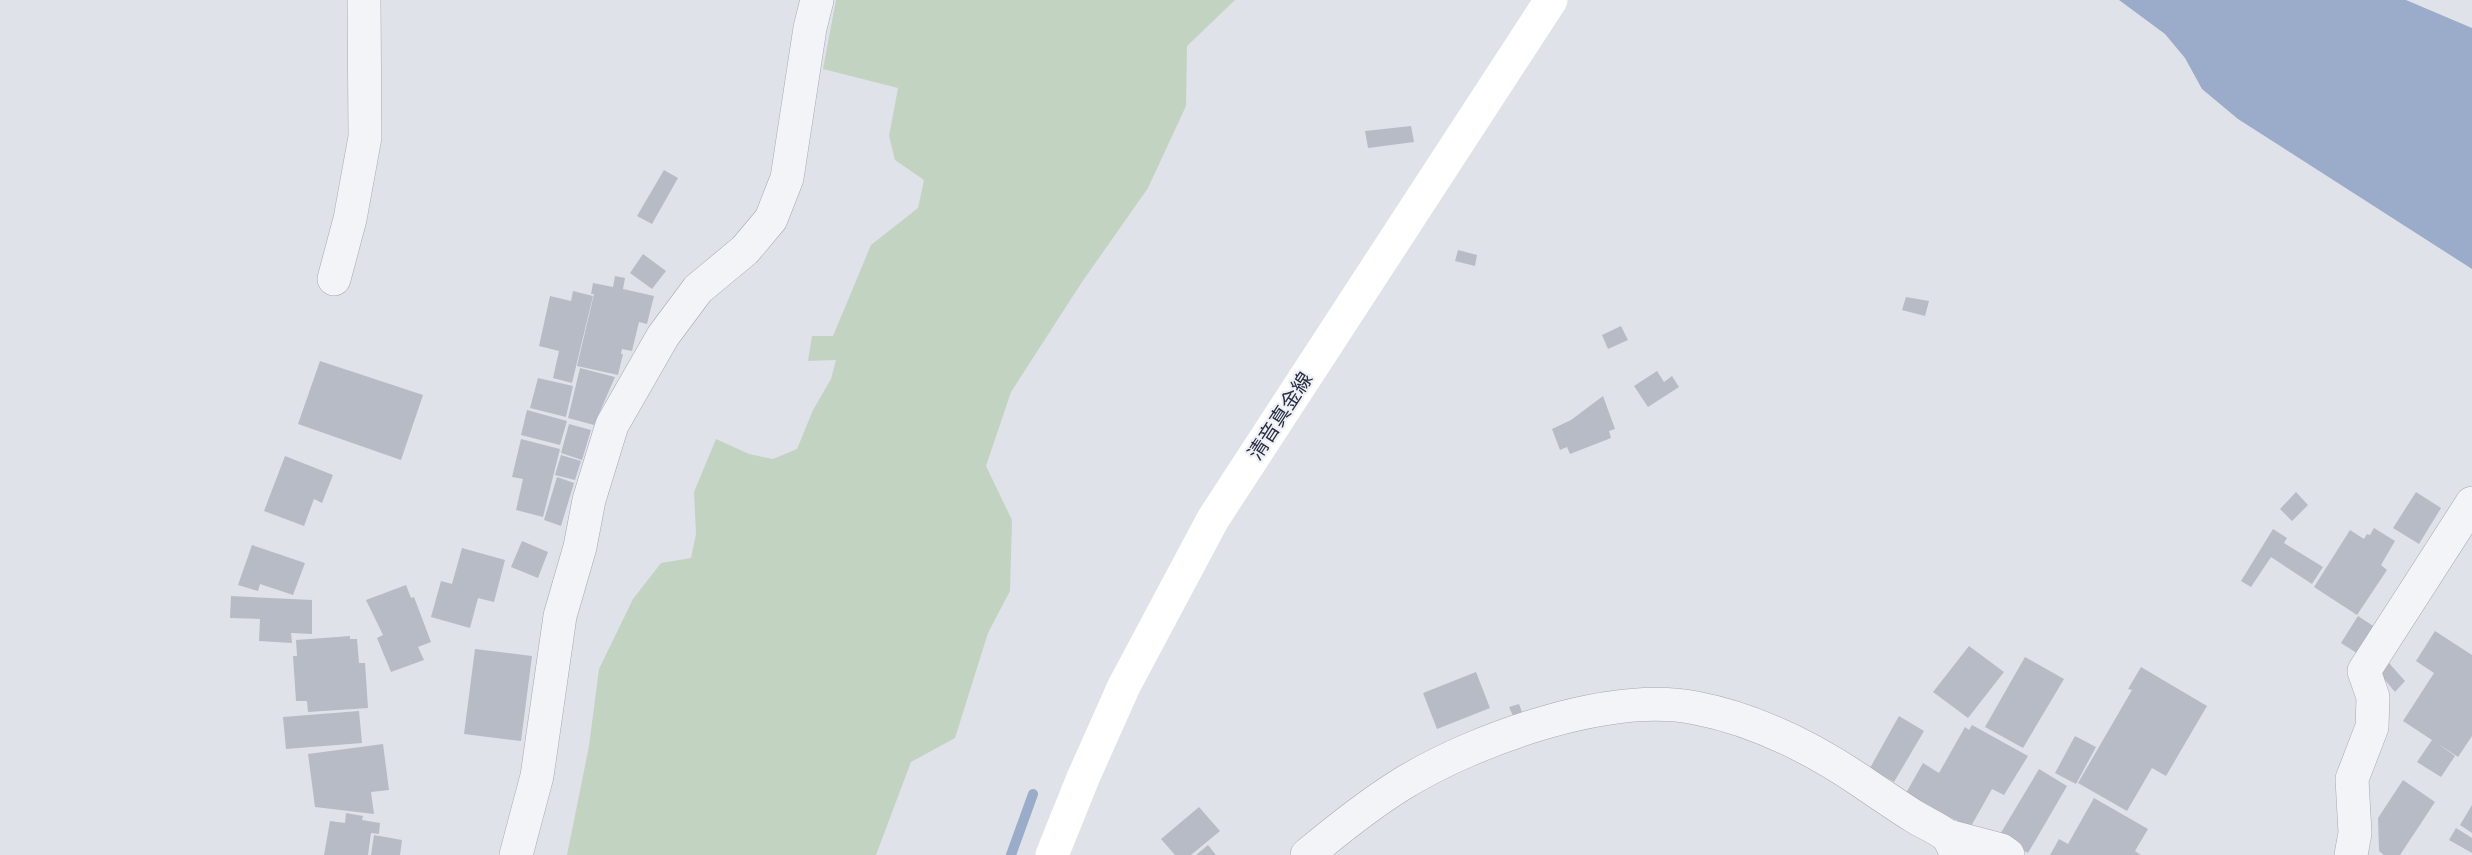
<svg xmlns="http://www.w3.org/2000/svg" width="2472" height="855" font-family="Overpass,'Noto Sans JP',sans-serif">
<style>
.green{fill:#c3d3c1}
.water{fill:#9aacca}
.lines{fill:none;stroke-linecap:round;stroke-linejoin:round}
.stream{stroke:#9aacca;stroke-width:10}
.building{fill:#b7bbc6}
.minor-casing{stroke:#a5a8b3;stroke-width:34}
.minor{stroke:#f2f4f7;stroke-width:33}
.secondary{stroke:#fff;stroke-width:33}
.labels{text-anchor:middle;stroke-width:4.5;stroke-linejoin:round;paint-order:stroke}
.street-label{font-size:20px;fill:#282e41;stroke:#eff1f6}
</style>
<rect width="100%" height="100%" fill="#e0e2e9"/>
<path class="green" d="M 836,0 L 1235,0 L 1187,46 L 1186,106 L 1148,188 L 1082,282 L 1011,392 L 986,466 L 1012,520 L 1010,591 L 988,633 L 955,738 L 911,762 L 876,855 L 567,855 L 589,746 L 599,669 L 633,599 L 661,563 L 691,558 L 696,534 L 694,492 L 716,439 L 749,454 L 773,459 L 797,449 L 813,410 L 831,379 L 836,360 L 808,361 L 812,336 L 833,336 L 871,245 L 918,208 L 924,180 L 895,160 L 889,136 L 898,88 L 823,69 Z"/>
<path class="water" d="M 2119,0 L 2406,0 L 2472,28 L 2472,269 L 2238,119 L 2202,89 L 2185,58 L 2165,34 Z"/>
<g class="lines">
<path class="stream" d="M 1011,855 L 1033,794"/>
</g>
<path class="building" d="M 1411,126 L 1414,142 L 1368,148 L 1365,131 Z
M 664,170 L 678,178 L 652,224 L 637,216 Z
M 1458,250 L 1477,255 L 1475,266 L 1455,261 Z
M 643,254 L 666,271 L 652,289 L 630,273 Z
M 615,276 L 625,278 L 623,289 L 654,296 L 647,324 L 639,322 L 632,351 L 622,349 L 621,354 L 623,354 L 618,375 L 577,366 L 594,294 L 591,294 L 593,283 L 613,287 Z
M 573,291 L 593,296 L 572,383 L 553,378 L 559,351 L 539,346 L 550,296 L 571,301 Z
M 1906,297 L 1929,301 L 1925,316 L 1902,310 Z
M 1621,326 L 1628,340 L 1608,349 L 1602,335 Z
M 320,361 L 423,395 L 401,460 L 298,424 Z
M 580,368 L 615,377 L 594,425 L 568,418 Z
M 1657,371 L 1664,382 L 1672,376 L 1679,387 L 1648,407 L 1634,386 Z
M 538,378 L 573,386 L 566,417 L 530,408 Z
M 1603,396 L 1615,429 L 1609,431 L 1611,438 L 1570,454 L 1567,447 L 1560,450 L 1552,429 L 1571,420 Z
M 527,410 L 567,421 L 560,445 L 521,435 Z
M 569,424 L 591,430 L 582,460 L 561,453 Z
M 521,439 L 560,449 L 543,517 L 516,510 L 523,479 L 512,477 Z
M 561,455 L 581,461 L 575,480 L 555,475 Z
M 285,456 L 333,475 L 322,503 L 314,499 L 304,526 L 264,511 Z
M 557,477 L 574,483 L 561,526 L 544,520 Z
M 2296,492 L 2308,505 L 2292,521 L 2280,509 Z
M 2416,492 L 2441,508 L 2419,544 L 2393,528 Z
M 2374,528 L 2395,541 L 2381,565 L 2387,570 L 2357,615 L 2314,587 L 2350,530 L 2364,539 L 2367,534 L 2370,535 Z
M 2273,529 L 2287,538 L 2284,543 L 2323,567 L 2312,584 L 2271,557 L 2251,587 L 2241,581 Z
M 522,541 L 548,552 L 538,578 L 511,567 Z
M 252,545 L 305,563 L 293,595 L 260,584 L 258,591 L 238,585 Z
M 462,548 L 505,560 L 494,602 L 478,598 L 470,628 L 431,617 L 441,581 L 452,584 Z
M 406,585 L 411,598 L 414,597 L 431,642 L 418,647 L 424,660 L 391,672 L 377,638 L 383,635 L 366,600 Z
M 231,596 L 312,600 L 312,634 L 291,633 L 292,643 L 259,641 L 260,619 L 230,618 Z
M 2358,616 L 2381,631 L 2363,657 L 2341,643 Z
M 2435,631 L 2472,655 L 2472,736 L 2458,757 L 2437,743 L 2455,756 L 2441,777 L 2417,762 L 2432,740 L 2403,721 L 2434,673 L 2416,661 Z
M 350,636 L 350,639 L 357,639 L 359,663 L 365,663 L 368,708 L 308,712 L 307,701 L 296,701 L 293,656 L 297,656 L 296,640 Z
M 1969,646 L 2004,672 L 1968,718 L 1933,692 Z
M 475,649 L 532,656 L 521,741 L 464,734 Z
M 2025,657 L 2064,679 L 2023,748 L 1985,727 Z
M 2389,663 L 2405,681 L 2395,692 L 2380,674 Z
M 2141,667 L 2207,706 L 2166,776 L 2152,768 L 2127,811 L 2078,783 L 2132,690 L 2128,689 Z
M 1476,672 L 1490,708 L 1437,729 L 1423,693 Z
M 1519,704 L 1522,712 L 1513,716 L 1509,707 Z
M 359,711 L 362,743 L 286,749 L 283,717 Z
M 1899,716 L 1924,731 L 1894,782 L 1870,768 Z
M 1972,725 L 2028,756 L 2004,795 L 1992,789 L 1970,828 L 1906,793 L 1923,763 L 1939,773 L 1965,727 L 1969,730 Z
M 2075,736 L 2096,747 L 2076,784 L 2055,773 Z
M 383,744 L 389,790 L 371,792 L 374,814 L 315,807 L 308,754 Z
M 2039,769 L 2067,786 L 2028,853 L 1999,836 Z
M 2403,780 L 2435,802 L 2400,855 L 2384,855 L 2379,851 L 2378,818 Z
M 2094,798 L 2148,829 L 2135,851 L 2141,855 L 2050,855 L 2059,839 L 2068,844 Z
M 2472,805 L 2472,833 L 2460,825 Z
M 1199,807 L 1220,831 L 1191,855 L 1175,855 L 1161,839 Z
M 346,813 L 363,816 L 362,820 L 380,823 L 379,834 L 371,833 L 368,855 L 324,855 L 330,821 L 345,823 Z
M 2456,828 L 2472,838 L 2472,853 L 2449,840 Z
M 374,835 L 402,840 L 400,855 L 371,855 Z
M 1208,845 L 1216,855 L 1196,855 Z"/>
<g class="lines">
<defs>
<path id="minor" d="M 334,279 L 350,219 L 365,137 L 364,0
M 1948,836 L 2001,850 L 2008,855
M 516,855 L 537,776 L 560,616 L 580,547 L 589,500 L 612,425 L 663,336 L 698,289 L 745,250 L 771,219 L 787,178 L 810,28 L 817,0
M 1307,855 C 1337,830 1368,805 1402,784 C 1475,739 1610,691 1696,708 C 1753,719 1810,747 1858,779 C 1877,792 1896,805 1915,817 C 1925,823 1937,828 1946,835 C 1951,840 1954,849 1957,855
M 2351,855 L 2355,833 L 2352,779 L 2372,727 L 2373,697 L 2364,671 L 2472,503"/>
</defs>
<use href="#minor" class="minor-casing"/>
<use href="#minor" class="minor"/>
<path class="secondary" d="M 1052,855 L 1083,778 L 1124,686 L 1213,519 L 1551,0"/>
</g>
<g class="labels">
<g class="street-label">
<text transform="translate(1280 416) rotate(-57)" y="7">清音真金線</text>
</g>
</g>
</svg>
